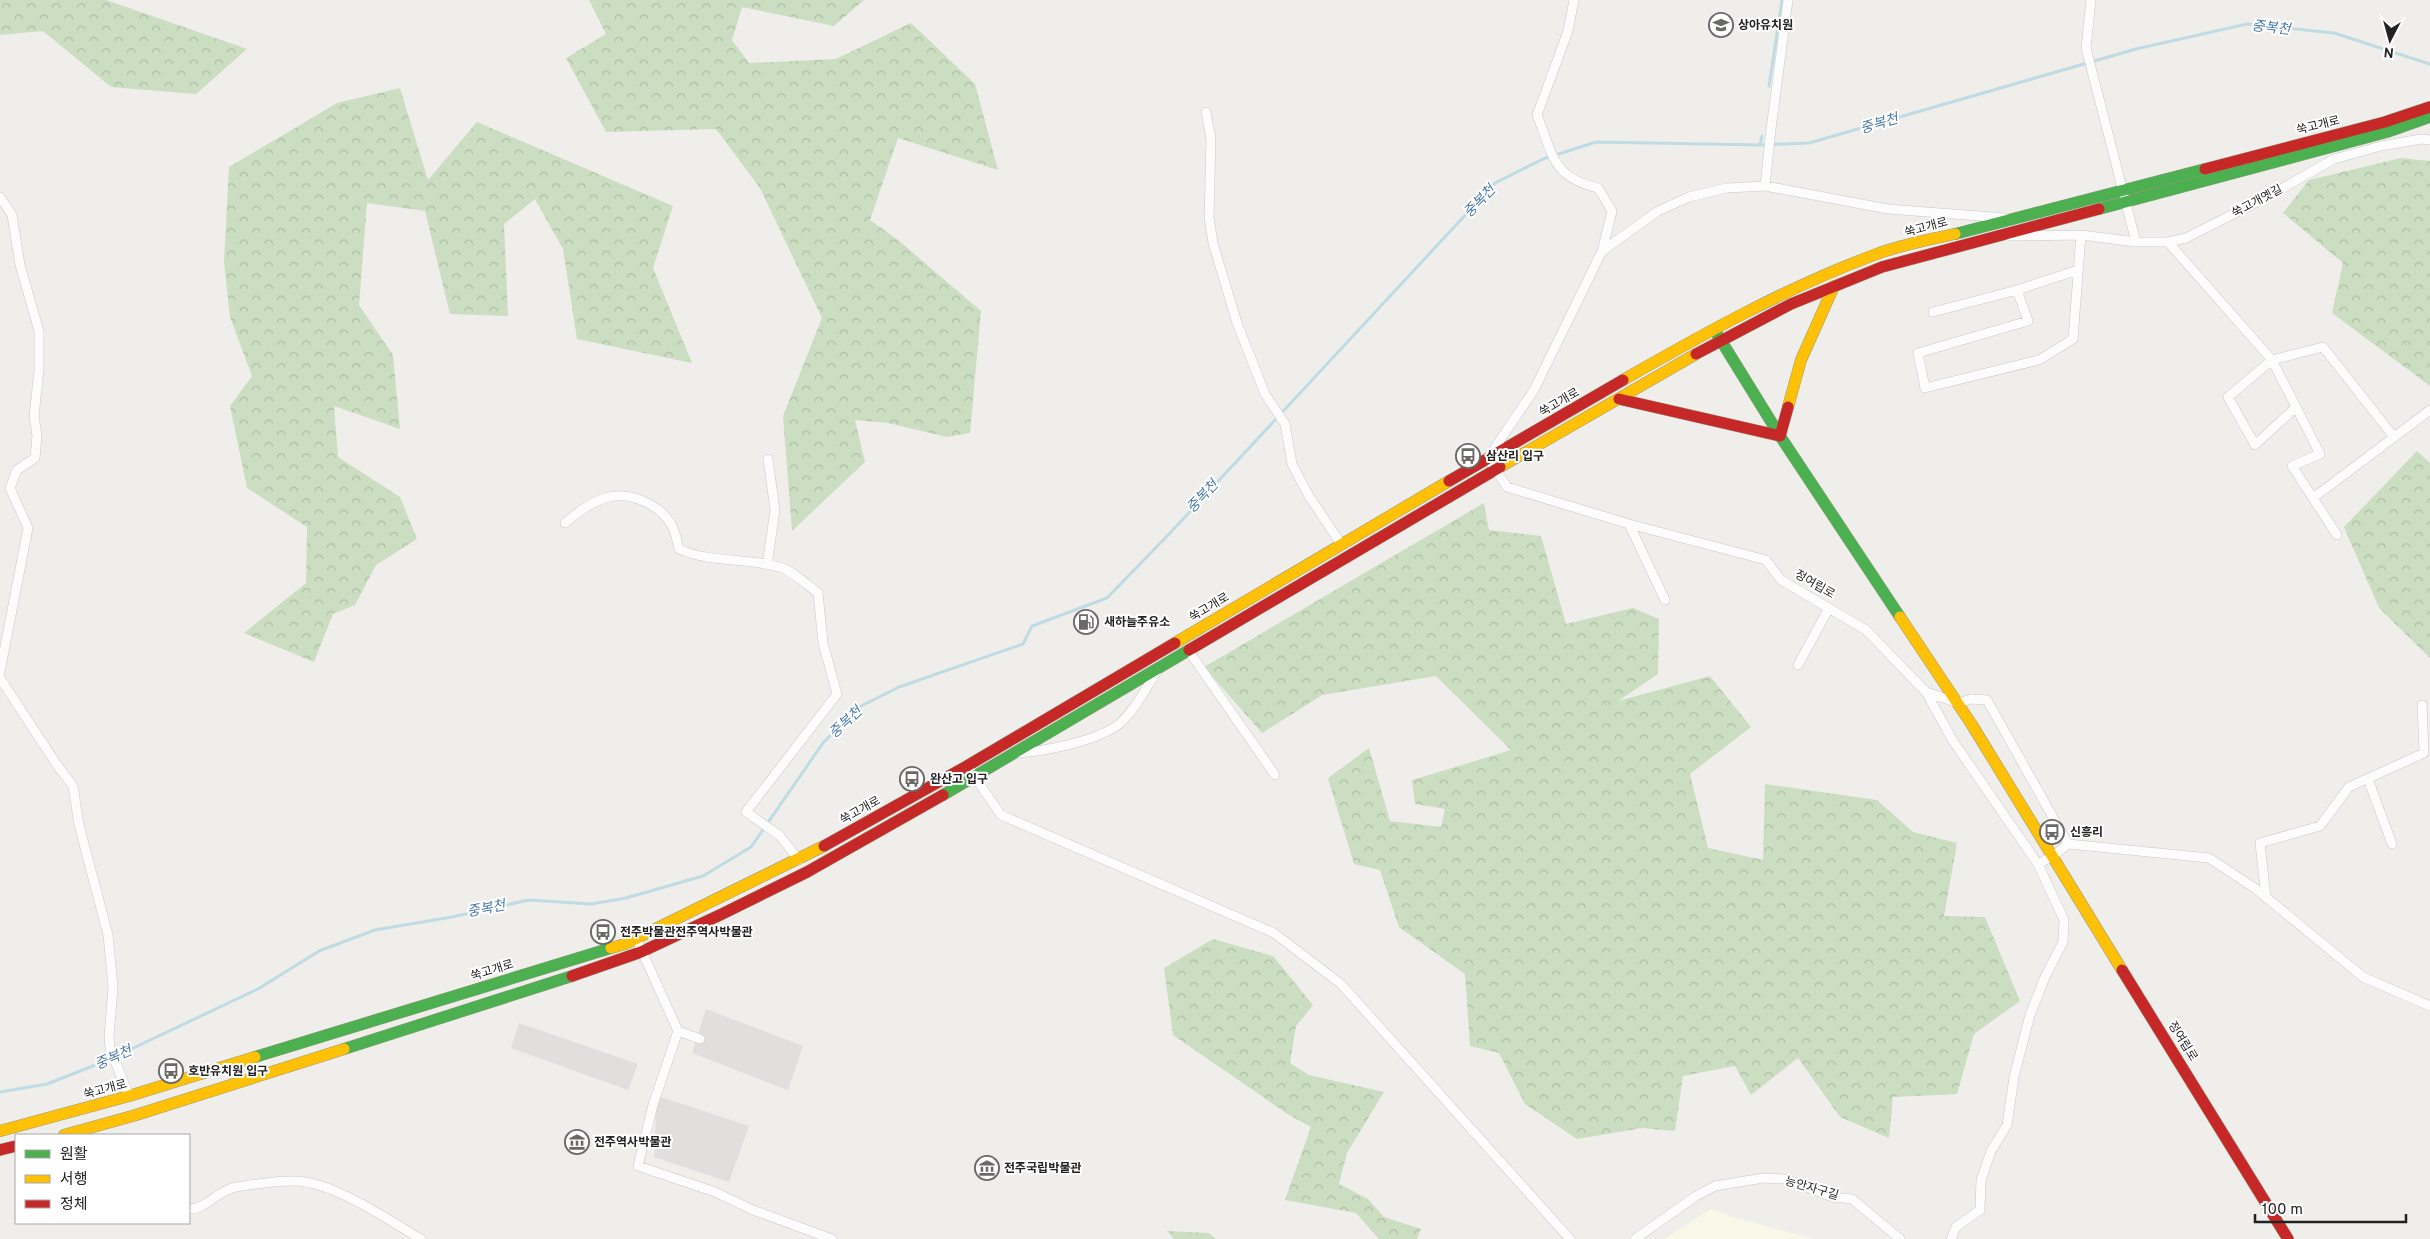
<svg xmlns="http://www.w3.org/2000/svg" width="2430" height="1239" font-family="Overpass,'Noto Sans KR',sans-serif">
<style>
.education{fill:#f8f7e8}
.forest{fill:url(#forest-crowns)}
.parking{fill:#e0dfde}
.lines{fill:none;stroke-linecap:round;stroke-linejoin:round}
.stream{stroke:#bfdbe3;stroke-width:3}
.street-casing{stroke:#c9c8c7;stroke-width:10}
.fast-casing{stroke:#999a82;stroke-width:12}
.slow-casing{stroke:#999a82;stroke-width:12}
.jam-casing{stroke:#999a82;stroke-width:12}
.street{stroke:#fdfcfc;stroke-width:9}
.fast{stroke:#4caf50;stroke-width:11}
.slow{stroke:#ffc107;stroke-width:11}
.jam{stroke:#c62828;stroke-width:11}
.labels{text-anchor:middle;stroke-width:4;stroke-linejoin:round;paint-order:stroke}
.poi-label{font-size:12px;font-weight:bold;fill:#222;stroke:#fff;text-anchor:start}
.street-label{font-size:12px;fill:#222;stroke:#fff}
.water-label{font-size:14px;font-style:italic;fill:#4a7aab;stroke:#fff}
</style>
<defs>
<pattern id="forest-crowns" width="20" height="18" patternUnits="userSpaceOnUse" patternTransform="scale(1.25)"><rect width="20" height="18" fill="#cbdec1"/><path d="M2 6a3 3 0 1 1 6 0M12 15a3 3 0 1 1 6 0" fill="none" stroke="#aebea6"/></pattern>
</defs>
<rect width="100%" height="100%" fill="#f0eeeb"/>
<path class="education" d="M 1711,1209 L 1734,1217 L 1813,1239 L 1664,1239 Z"/>
<path class="forest" d="M 0,0 L 106,0 L 247,49 L 196,94 L 111,87 L 43,31 L 0,35 Z
M 589,0 L 864,0 L 834,26 L 742,7 L 732,40 L 749,63 L 836,59 L 911,23 L 975,84 L 998,170 L 898,138 L 870,220 L 898,240 L 981,311 L 970,433 L 947,437 L 888,423 L 855,420 L 865,462 L 792,531 L 783,416 L 822,318 L 760,188 L 716,129 L 606,132 L 566,58 L 606,34 Z
M 400,88 L 428,180 L 477,122 L 673,206 L 653,268 L 692,363 L 577,339 L 563,249 L 535,199 L 504,224 L 508,316 L 450,314 L 425,211 L 367,203 L 359,305 L 393,355 L 400,429 L 334,406 L 338,457 L 400,497 L 417,539 L 376,565 L 355,605 L 333,614 L 314,662 L 244,633 L 306,583 L 307,527 L 247,488 L 230,406 L 252,376 L 230,317 L 224,262 L 229,167 L 337,103 Z
M 2401,158 L 2430,161 L 2430,386 L 2332,313 L 2343,263 L 2283,213 L 2309,180 Z
M 2417,451 L 2430,463 L 2430,658 L 2379,608 L 2344,527 Z
M 1484,503 L 1489,530 L 1541,536 L 1566,624 L 1633,608 L 1659,619 L 1658,674 L 1618,701 L 1710,676 L 1751,727 L 1690,774 L 1708,848 L 1763,860 L 1765,784 L 1877,800 L 1913,832 L 1957,843 L 1944,916 L 1985,917 L 2020,1001 L 1974,1034 L 1957,1094 L 1893,1097 L 1889,1138 L 1840,1117 L 1798,1058 L 1751,1095 L 1735,1066 L 1683,1076 L 1675,1131 L 1642,1128 L 1577,1139 L 1525,1104 L 1499,1053 L 1470,1046 L 1465,974 L 1399,927 L 1380,870 L 1354,864 L 1328,778 L 1369,748 L 1390,821 L 1441,827 L 1445,809 L 1415,804 L 1412,780 L 1511,750 L 1436,676 L 1322,695 L 1262,733 L 1204,667 Z
M 1213,939 L 1273,956 L 1313,1005 L 1296,1026 L 1290,1063 L 1309,1075 L 1384,1092 L 1347,1153 L 1339,1184 L 1368,1199 L 1384,1217 L 1421,1229 L 1417,1239 L 1379,1239 L 1356,1213 L 1285,1200 L 1311,1127 L 1289,1115 L 1173,1035 L 1164,968 Z
M 1167,1231 L 1209,1233 L 1216,1239 L 1174,1239 Z"/>
<path class="parking" d="M 706,1009 L 803,1046 L 788,1090 L 692,1053 Z
M 519,1023 L 638,1064 L 628,1090 L 511,1048 Z
M 661,1097 L 749,1126 L 729,1182 L 654,1157 L 656,1110 Z"/>
<g class="lines">
<path class="stream" d="M 1769,86 L 1782,0
M 1760,145 L 1762,136
M 0,1092 L 47,1084 L 108,1060 L 258,989 L 319,951 L 375,930 L 452,917 L 529,900 L 591,904 L 626,898 L 703,876 L 751,847 L 823,743 L 857,708 L 899,687 L 1023,644 L 1032,626 L 1107,598 L 1171,532 L 1495,183 L 1543,159 L 1596,142 L 1760,145 L 1809,143 L 2136,49 L 2247,24 L 2334,33 L 2430,64"/>
<defs>
<path id="street" d="M 1574,0 L 1568,31 L 1537,115 C 1553,154 1551,177 1598,188 L 1612,211 L 1602,251 L 1534,390 L 1488,458 L 1507,487 L 1629,524 L 1766,560 L 1781,580 L 1866,630 L 1926,692 L 1953,741 L 2038,864 L 2053,856 L 2068,844
M 2091,0 L 2086,48 L 2136,242 L 2168,242 L 2186,238 L 2267,197 L 2334,159 L 2381,146 L 2421,139 L 2430,140
M 1206,112 L 1211,139 L 1209,217 L 1213,243 L 1237,323 L 1265,394 L 1285,424 L 1292,464 L 1309,496 L 1341,544
M 1765,186 L 1771,129 L 1788,0
M 0,197 L 12,215 L 20,265 L 39,331 L 39,370 L 34,416 L 37,436 L 35,458 L 17,470 L 10,488 L 28,528 L 0,672
M 2010,236 L 2081,235 L 2136,242
M 2168,242 L 2272,360 L 2320,454 L 2292,466 L 2337,535
M 1602,251 L 1658,211 L 1689,197 L 1727,188 L 1765,186 L 1888,209 L 2005,218
M 2017,290 L 2028,321 L 1918,353 L 1925,388 L 2039,360 L 2073,339 L 2081,235
M 1933,312 L 2017,290 L 2078,270
M 2296,407 L 2255,445 L 2228,397 L 2272,360 L 2323,347 L 2394,437
M 2313,498 L 2430,410
M 565,523 C 578,512 592,501 609,497 C 632,492 661,505 672,526 C 676,533 677,542 679,549 C 713,564 746,557 779,567 C 792,570 807,585 818,593 L 823,643 L 837,694 L 746,812 L 779,835 L 799,860
M 1629,524 L 1665,600
M 767,565 L 775,510 L 768,459
M 1188,650 L 1275,775
M 1798,665 L 1829,608
M 0,678 L 57,765 L 73,786 L 79,825 L 108,935 L 113,987 L 109,1037 L 110,1048 L 129,1096
M 1926,692 L 1958,703 L 1971,699 L 1987,700 L 2068,844 L 2209,858 L 2256,889 L 2363,977 L 2430,1006
M 1018,753 C 1046,751 1091,742 1115,727 C 1131,717 1147,687 1157,671
M 967,766 L 1001,815 L 1274,933 L 1341,984 L 1570,1239
M 2368,779 L 2392,844
M 2266,898 L 2260,843 L 2320,826 L 2349,787 L 2424,753 L 2422,705
M 636,938 L 678,1031 L 700,1039
M 678,1031 L 653,1105 L 638,1166 L 715,1192 L 753,1210 L 832,1239
M 189,1209 C 207,1209 218,1190 236,1187 C 256,1184 277,1180 297,1181 C 335,1183 388,1220 421,1239
M 1635,1239 L 1696,1196 L 1715,1186 L 1763,1178 L 1785,1179 L 1833,1197 L 1852,1199 L 1900,1239
M 1951,1239 L 1956,1227 L 1980,1210 L 1981,1180 L 1991,1151 L 2007,1125 L 2014,1077 L 2030,1015 L 2045,977 L 2063,942 L 2064,920 L 2038,864"/>
<path id="fast" d="M 2099,209 L 2387,132 L 2430,117
M 1955,234 L 2205,169
M 1717,334 L 1780,436 L 1900,617
M 943,795 L 1189,650
M 344,1049 L 572,976
M 255,1057 L 611,948"/>
<path id="slow" d="M 1623,380 C 1705,333 1786,288 1874,255 C 1900,245 1928,240 1955,234
M 1788,407 L 1801,360 L 1834,286
M 1500,467 L 1696,354
M 1900,617 L 1972,725 L 2122,970
M 1175,643 L 1449,481
M 611,948 L 625,944 L 824,846
M 0,1131 L 129,1096 L 255,1057
M 64,1135 L 136,1115 L 344,1049"/>
<path id="jam" d="M 2205,169 L 2385,122 L 2430,107
M 1696,354 L 1791,304 L 1882,267 L 2099,209
M 1619,399 L 1780,436 L 1788,407
M 1449,481 L 1623,380
M 1189,650 L 1500,467
M 824,846 L 967,766 L 1175,643
M 2122,970 L 2288,1239
M 572,976 L 641,952 L 722,914 L 807,872 L 943,795
M 0,1150 L 16,1146"/>
</defs>
<use href="#street" class="street-casing"/>
<use href="#fast" class="fast-casing"/>
<use href="#slow" class="slow-casing"/>
<use href="#jam" class="jam-casing"/>
<use href="#street" class="street"/>
<use href="#fast" class="fast"/>
<use href="#slow" class="slow"/>
<use href="#jam" class="jam"/>
</g>
<defs>
<symbol id="school-ring" viewBox="-11 -11 22 22"><circle r="9.5" fill="#fff" stroke="#6a6968" stroke-width="1.5"/><path d="M0-5L7-2L0 1L-7-2ZM-4 1L0 2.5L4 1V4Q0 6-4 4Z" fill="#6a6968"/></symbol>
<symbol id="bus-ring" viewBox="-11 -11 22 22"><circle r="9.5" fill="#fff" stroke="#6a6968" stroke-width="1.5"/><path d="M-5-6H5V4H4V6H2V4H-2V6H-4V4H-5ZM-3.5-4V0h7V-4ZM-3.5 1.2v1.5H-2V1.2ZM2 1.2v1.5H3.5V1.2Z" fill="#6a6968"/></symbol>
<symbol id="fuel-ring" viewBox="-11 -11 22 22"><circle r="9.5" fill="#fff" stroke="#6a6968" stroke-width="1.5"/><path d="M-5.5-6h7V0h2V4h1.3V-2.5L3-4.5l.8-.8L6-3V5H2.5V1h-1V6h-7ZM-4.2-4.7v3.2H.2V-4.7Z" fill="#6a6968"/></symbol>
<symbol id="museum-ring" viewBox="-11 -11 22 22"><circle r="9.5" fill="#fff" stroke="#6a6968" stroke-width="1.5"/><path d="M0-6L6-3V-2H-6V-3ZM-5-1h2V3h-2ZM-1-1h2V3h-2ZM3-1h2V3H3ZM-6 4H6V6H-6Z" fill="#6a6968"/></symbol>
</defs>
<g fill-rule="evenodd">
<use href="#school-ring" x="1707" y="11" width="28" height="28"/>
<use href="#bus-ring" x="1454" y="442" width="28" height="28"/>
<use href="#fuel-ring" x="1072" y="608" width="28" height="28"/>
<use href="#bus-ring" x="898" y="765" width="28" height="28"/>
<use href="#bus-ring" x="2038" y="818" width="28" height="28"/>
<use href="#bus-ring" x="589" y="918" width="28" height="28"/>
<use href="#bus-ring" x="157" y="1057" width="28" height="28"/>
<use href="#museum-ring" x="563" y="1128" width="28" height="28"/>
<use href="#museum-ring" x="973" y="1154" width="28" height="28"/>
</g>
<g class="labels">
<g class="poi-label">
<text x="1738" y="29">상아유치원</text>
<text x="1486" y="460">삼산리 입구</text>
<text x="1104" y="626">새하늘주유소</text>
<text x="930" y="783">완산고 입구</text>
<text x="2070" y="836">신흥리</text>
<text x="620" y="936">전주박물관전주역사박물관</text>
<text x="188" y="1075">호반유치원 입구</text>
<text x="594" y="1146">전주역사박물관</text>
<text x="1004" y="1172">전주국립박물관</text>
</g>
<g class="street-label">
<text transform="translate(2318 125) rotate(-14)" y="4">쑥고개로</text>
<text transform="translate(2257 201) rotate(-28)" y="4">쑥고개옛길</text>
<text transform="translate(1926 227) rotate(-15)" y="4">쑥고개로</text>
<text transform="translate(1559 402) rotate(-30)" y="4">쑥고개로</text>
<text transform="translate(1815 584) rotate(30)" y="4">정여립로</text>
<text transform="translate(1209 607) rotate(-31)" y="4">쑥고개로</text>
<text transform="translate(860 810) rotate(-29)" y="4">쑥고개로</text>
<text transform="translate(492 970) rotate(-17)" y="4">쑥고개로</text>
<text transform="translate(2183 1041) rotate(58)" y="4">정여립로</text>
<text transform="translate(105 1089) rotate(-15)" y="4">쑥고개로</text>
<text transform="translate(1812 1188) rotate(16)" y="4">능안자구길</text>
</g>
<g class="water-label">
<text transform="translate(2271 27) rotate(6)" y="5">중복천</text>
<text transform="translate(1879 123) rotate(-16)" y="5">중복천</text>
<text transform="translate(1479 201) rotate(-46)" y="5">중복천</text>
<text transform="translate(1202 496) rotate(-47)" y="5">중복천</text>
<text transform="translate(845 722) rotate(-43)" y="5">중복천</text>
<text transform="translate(486 908) rotate(-11)" y="5">중복천</text>
<text transform="translate(113 1057) rotate(-24)" y="5">중복천</text>
</g>
</g>
<rect x="15" y="1134" width="175" height="90" fill="#ffffff" stroke="#a7a7a7"/>
<rect x="25" y="1150" width="25" height="8" fill="#4caf50" stroke="#a7a7a7"/>
<text x="60" y="1159" font-size="15" fill="#222222">원활</text>
<rect x="25" y="1175" width="25" height="8" fill="#ffc107" stroke="#a7a7a7"/>
<text x="60" y="1184" font-size="15" fill="#222222">서행</text>
<rect x="25" y="1200" width="25" height="8" fill="#c62828" stroke="#a7a7a7"/>
<text x="60" y="1209" font-size="15" fill="#222222">정체</text>
<g transform="translate(2390 40) rotate(186)" stroke="#ffffff" stroke-width="4" paint-order="stroke">
<path d="M0-4L9 19L0 12L-9 19Z" fill="#222222"/>
<text y="-8" font-size="14" font-weight="bold" text-anchor="middle" fill="#222222">N</text>
</g>
<path d="M2255 1214v8h151v-8" fill="none" stroke="#222222" stroke-width="2.5"/>
<text x="2262" y="1214" font-size="15" fill="#222222" stroke="#ffffff" stroke-width="4" paint-order="stroke">100 m</text>
</svg>
